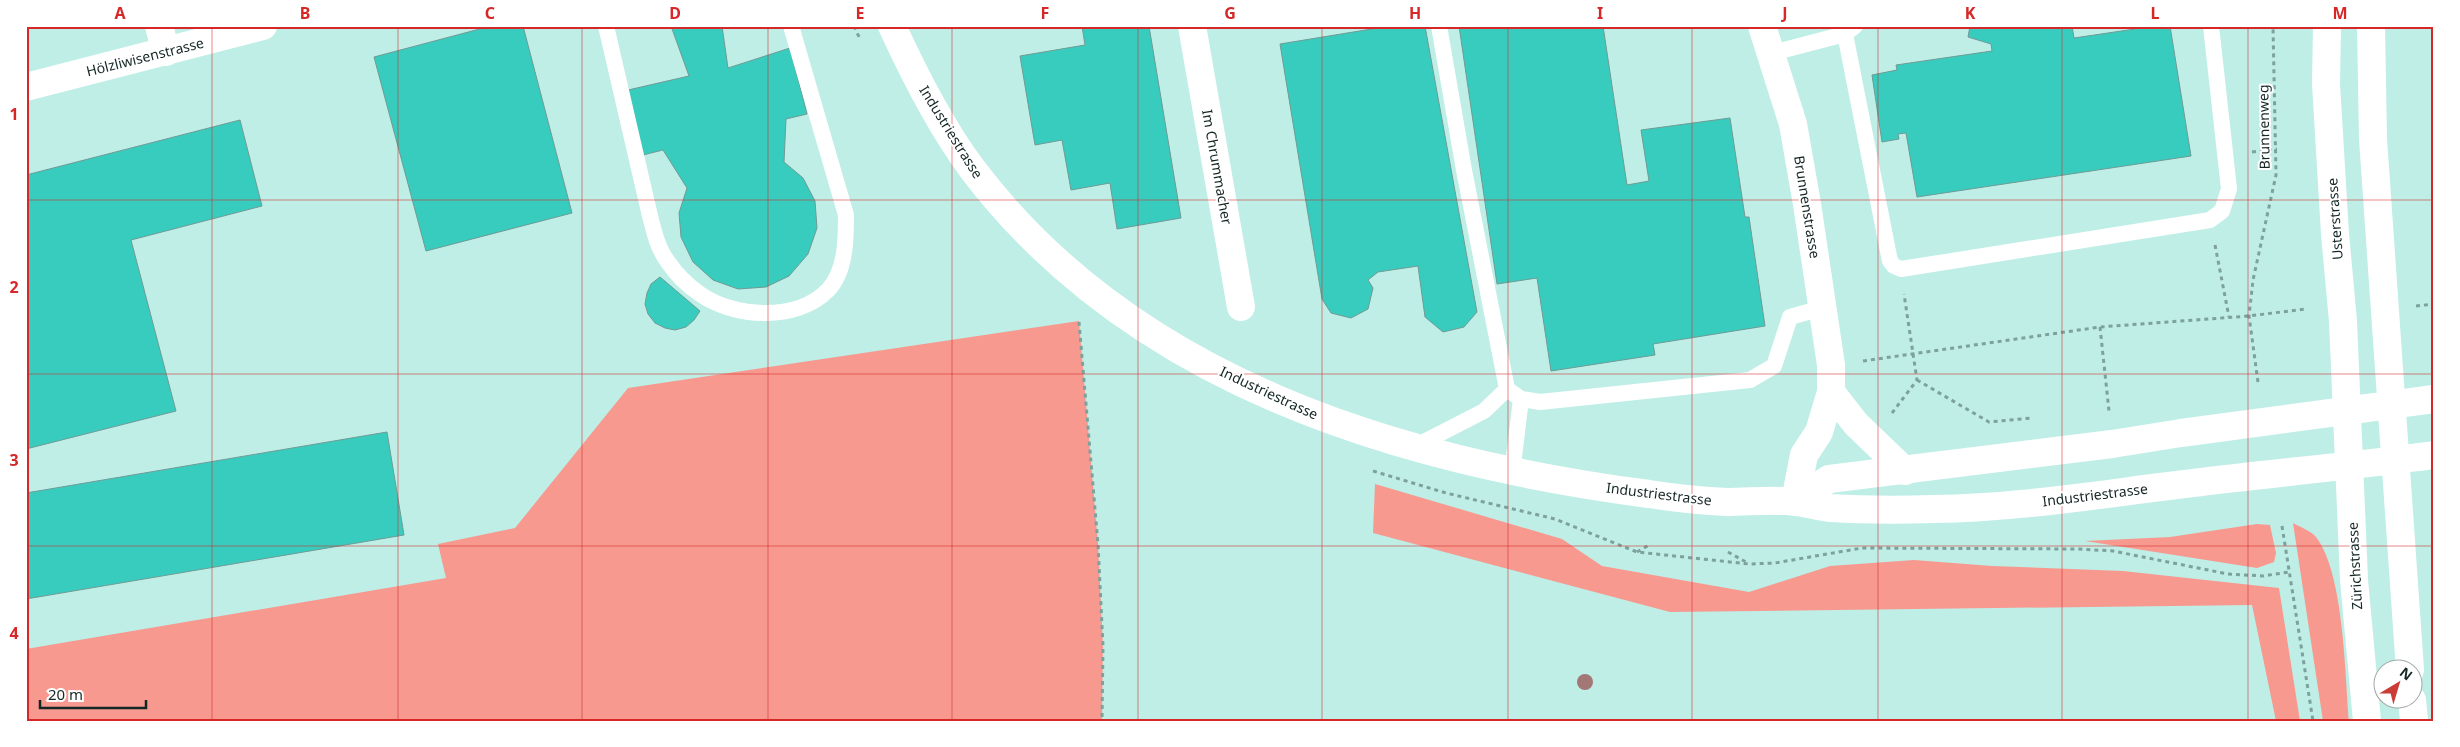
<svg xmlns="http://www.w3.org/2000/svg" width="2460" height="747" font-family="'Noto Sans',sans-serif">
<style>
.green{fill:#f7998f}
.building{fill:#38ccbf;stroke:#6f9b95}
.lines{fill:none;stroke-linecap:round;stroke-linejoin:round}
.path{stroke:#7da19c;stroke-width:3;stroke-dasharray:4 4;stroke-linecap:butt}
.service{stroke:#fff;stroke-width:16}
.minor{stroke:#fff;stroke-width:28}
.tertiary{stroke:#fff;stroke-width:28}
.secondary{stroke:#fff;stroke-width:28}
.tree{fill:#a27775}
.grid{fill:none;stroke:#d62828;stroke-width:1;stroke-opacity:0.55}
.labels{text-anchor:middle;stroke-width:4;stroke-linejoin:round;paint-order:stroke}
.street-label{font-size:14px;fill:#152725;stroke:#fff}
.neatline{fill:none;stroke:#d62828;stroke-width:2}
.grid-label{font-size:16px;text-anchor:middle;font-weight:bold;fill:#d62828}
</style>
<rect width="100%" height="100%" fill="#bfeee7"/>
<path class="green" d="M 1079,321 L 1098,544 L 1103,646 L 1102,721 L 26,721 L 26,649 L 446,578 L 438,544 L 515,528 L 628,388 Z
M 1375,484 L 1562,539 L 1602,566 L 1749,592 L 1830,566 L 1914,560 L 1992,566 L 2123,571 L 2279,588 L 2300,721 L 2276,721 L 2252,605 L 1670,612 L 1373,533 Z
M 2293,523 C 2300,527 2311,531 2316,537 C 2344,573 2345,674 2349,721 L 2323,721 Z
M 2257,524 L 2270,525 L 2276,553 L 2274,562 L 2257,568 L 2085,541 L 2170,537 Z"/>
<path class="building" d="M 491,26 L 523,26 L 572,213 L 426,251 L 374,57 Z
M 671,26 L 722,26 L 728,68 L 790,48 L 807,114 L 786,119 L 784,162 L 803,178 L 815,201 L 817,228 L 808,254 L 789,276 L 766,287 L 738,289 L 713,280 L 693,262 L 681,237 L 679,213 L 687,188 L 663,150 L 643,155 L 628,90 L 689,76 Z
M 1082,26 L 1149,26 L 1181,218 L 1117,229 L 1110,183 L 1071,190 L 1062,140 L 1035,145 L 1020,56 L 1085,45 Z
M 1390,26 L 1425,26 L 1477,312 L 1464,327 L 1443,332 L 1425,317 L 1418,266 L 1378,272 L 1368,280 L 1373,288 L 1368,309 L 1351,318 L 1331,313 L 1322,299 L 1280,44 Z
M 1459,26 L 1603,26 L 1627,185 L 1649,181 L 1641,130 L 1730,118 L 1745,217 L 1749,217 L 1765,326 L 1653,344 L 1655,355 L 1551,371 L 1537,278 L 1497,284 Z
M 1970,26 L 2072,26 L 2074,38 L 2135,29 L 2135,26 L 2170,26 L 2191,156 L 1917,197 L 1906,133 L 1898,134 L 1899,139 L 1882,142 L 1872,75 L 1897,70 L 1896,65 L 1992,51 L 1991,44 L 1968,37 Z
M 240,120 L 262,206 L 131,240 L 176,411 L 26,449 L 26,175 Z
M 660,277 L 700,311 L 694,320 L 686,327 L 675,330 L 665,328 L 655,323 L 648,314 L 645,304 L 647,293 L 651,284 Z
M 387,432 L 404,535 L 26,599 L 26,493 Z"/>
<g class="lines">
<path class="path" d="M 854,26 L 860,39
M 2252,152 L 2277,149
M 2215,245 L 2229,317
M 2416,306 L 2434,304
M 1079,322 L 1098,544 L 1103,646 L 1102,721
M 2100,327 L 2109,411
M 1863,361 L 2100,327 L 2249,316 L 2305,309
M 1917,380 L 1989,422 L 2032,418
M 2258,382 L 2249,316 L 2253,280 L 2276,175 L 2273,26
M 1892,413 L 1917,380 L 1904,294
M 1373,471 L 1446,493 L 1555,519 L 1637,552 L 1749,564 L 1775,563 L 1862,548 L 2079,549 L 2113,551 L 2228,574 L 2263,576 L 2289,572
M 2282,526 L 2313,721
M 1637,552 L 1651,544
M 1728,552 L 1746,562"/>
<path class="service" d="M 606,26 L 650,216 C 654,232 658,249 668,262 C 676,274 687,285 700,294 C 734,318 797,322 828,290 C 846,271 846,239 846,215 L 791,26
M 1439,26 L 1464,170 L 1507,389 L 1521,399 L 1540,402 L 1750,380 L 1774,366 L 1790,317 L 1822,308
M 1845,34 L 1890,261 L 1894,266 L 1901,269 L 2210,220 L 2222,211 L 2229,189 L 2211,26
M 1772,53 L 1845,34 L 1855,26
M 1414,447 L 1484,411 L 1507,389
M 1512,473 L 1521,399"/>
<path class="minor" d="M 159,26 L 166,52
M 1192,26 L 1241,307
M 26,87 L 263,26"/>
<path class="tertiary" d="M 1762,26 L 1793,124 L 1807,204 L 1831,365 L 1831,392 L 1819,432 L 1804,455 L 1795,501
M 1831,392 L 1856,424 L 1905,471"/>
<path class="secondary" d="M 892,26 C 913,72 943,130 973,170 C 1133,381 1397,461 1649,494 C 1675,498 1701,501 1727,502 C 1750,502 1773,499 1796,502 C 1808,503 1819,507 1830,508 C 1864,510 1900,510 1934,509 C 2021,508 2107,493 2193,483 C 2273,473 2354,466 2434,455
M 2327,26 L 2326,84 L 2335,234 L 2343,321 L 2354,580 L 2367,721
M 2371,26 L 2373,139 L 2410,670
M 1795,501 L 1829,479 L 2112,444 L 2181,433 L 2434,399
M 2412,700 L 2414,721"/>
</g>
<circle class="tree" cx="1585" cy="682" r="8"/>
<path class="grid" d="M 212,26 L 212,721M 398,26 L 398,721M 582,26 L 582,721M 768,26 L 768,721M 952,26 L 952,721M 1138,26 L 1138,721M 1322,26 L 1322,721M 1508,26 L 1508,721M 1692,26 L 1692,721M 1878,26 L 1878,721M 2062,26 L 2062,721M 2248,26 L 2248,721M 26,200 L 2434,200M 26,374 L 2434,374M 26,546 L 2434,546"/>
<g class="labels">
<g class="street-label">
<text transform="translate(145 57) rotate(-14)" y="5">Hölzliwisenstrasse</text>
<text transform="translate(2264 127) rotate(-91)" y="5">Brunnenweg</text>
<text transform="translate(951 132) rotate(58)" y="5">Industriestrasse</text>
<text transform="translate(1217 167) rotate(80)" y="5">Im Chrummacher</text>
<text transform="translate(1807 207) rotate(81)" y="5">Brunnenstrasse</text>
<text transform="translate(2335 219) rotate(-94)" y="5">Usterstrasse</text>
<text transform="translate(1269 393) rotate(25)" y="5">Industriestrasse</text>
<text transform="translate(1659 494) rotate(7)" y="5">Industriestrasse</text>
<text transform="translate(2095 495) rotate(-7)" y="5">Industriestrasse</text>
<text transform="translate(2355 566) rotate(-93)" y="5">Zürichstrasse</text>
</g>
</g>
<rect width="2460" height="747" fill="none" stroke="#ffffff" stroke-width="55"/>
<g transform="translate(2398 684) rotate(38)"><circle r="24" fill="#ffffff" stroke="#a1a9a8"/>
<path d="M0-4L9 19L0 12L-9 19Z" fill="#ca3c36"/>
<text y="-8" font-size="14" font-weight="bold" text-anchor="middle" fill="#152725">N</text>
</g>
<path d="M40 700v8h106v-8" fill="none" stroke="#152725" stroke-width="2.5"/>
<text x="48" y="700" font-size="15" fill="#152725" stroke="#ffffff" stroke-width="4" paint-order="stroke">20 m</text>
<rect x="28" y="28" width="2404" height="692" class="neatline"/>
<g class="grid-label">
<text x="120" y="19">A</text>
<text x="305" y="19">B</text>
<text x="490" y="19">C</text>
<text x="675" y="19">D</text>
<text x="860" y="19">E</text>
<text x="1045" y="19">F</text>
<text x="1230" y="19">G</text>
<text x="1415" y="19">H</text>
<text x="1600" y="19">I</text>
<text x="1785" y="19">J</text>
<text x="1970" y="19">K</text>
<text x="2155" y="19">L</text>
<text x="2340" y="19">M</text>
<text x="14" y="120">1</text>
<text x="14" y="293">2</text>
<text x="14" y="466">3</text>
<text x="14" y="639">4</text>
</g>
</svg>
